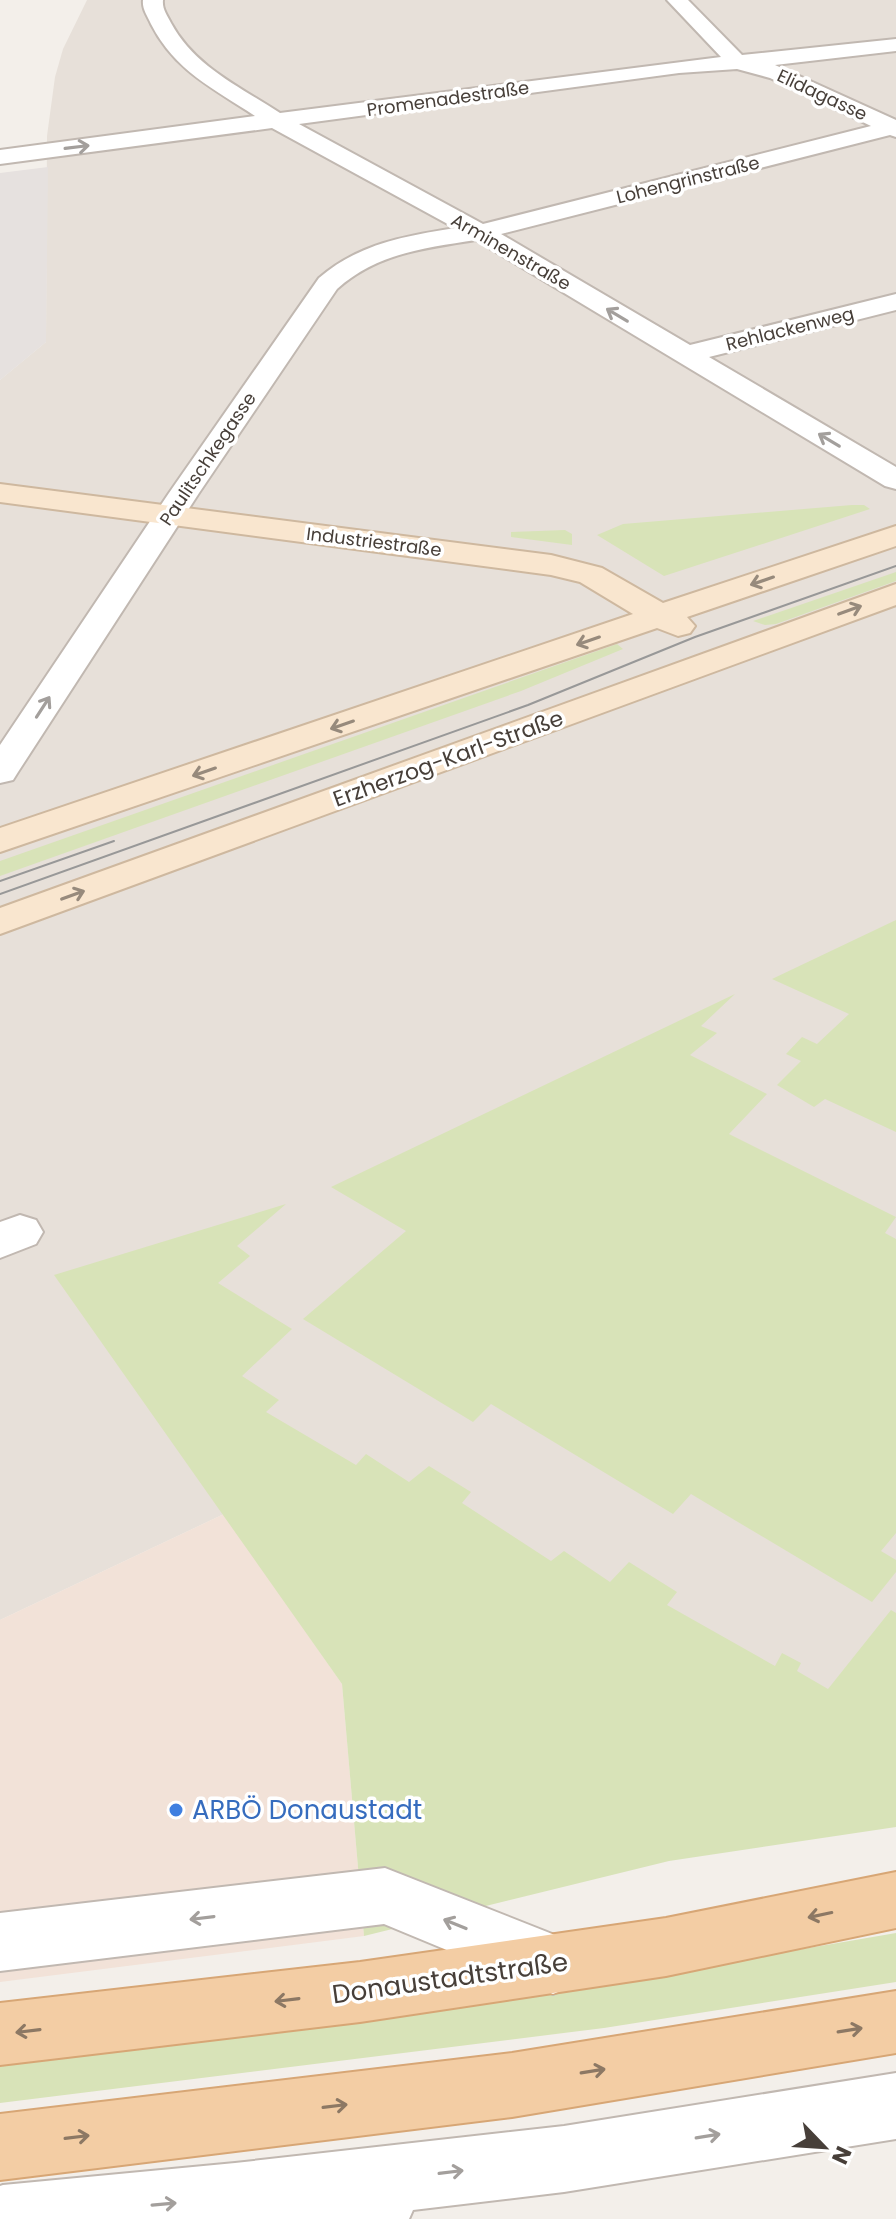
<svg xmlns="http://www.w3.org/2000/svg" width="896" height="2219" font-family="Poppins,sans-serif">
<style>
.residential{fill:#e7e0d9}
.commercial{fill:#f2e2d8}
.industrial{fill:#e6e1df}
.green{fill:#d8e3b8}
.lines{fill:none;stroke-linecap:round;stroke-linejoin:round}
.street-casing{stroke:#c1b8b1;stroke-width:4}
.secondary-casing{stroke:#ceb89f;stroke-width:4}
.primary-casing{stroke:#d7a675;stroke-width:4}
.street{fill:#fff;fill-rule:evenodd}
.secondary{fill:#f9e6cf;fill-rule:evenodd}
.primary{fill:#f3cda4;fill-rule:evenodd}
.tram{stroke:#989898;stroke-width:2}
.oneway{stroke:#a39f9c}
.oneway2{stroke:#978a7c}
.oneway3{stroke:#8c7864}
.shop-dot{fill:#3f7fe0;stroke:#fff;stroke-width:3}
.labels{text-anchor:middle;stroke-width:7;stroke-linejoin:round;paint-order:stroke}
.far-street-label{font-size:18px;fill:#473f39;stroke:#fff}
.street-label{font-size:22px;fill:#473f39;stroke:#fff}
.near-shop-label{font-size:26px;fill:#366cbe;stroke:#fff;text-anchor:start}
.near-street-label{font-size:26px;fill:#473f39;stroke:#fff}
</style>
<rect width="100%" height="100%" fill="#f3efea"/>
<path class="residential" d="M 87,0 L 896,0 L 896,1827 L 224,1514 L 0,1620 L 0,380 L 46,342 L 47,136 L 55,77 L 63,49 Z"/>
<path class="commercial" d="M 224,1514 L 342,1684 L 364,1936 L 0,1982 L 0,1620 Z"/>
<path class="industrial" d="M 48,167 L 46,342 L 0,380 L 0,173 Z"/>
<path class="green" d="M 852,505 L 864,505 L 870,509 L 664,576 L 597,535 L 623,524 Z
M 565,530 L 572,534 L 572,545 L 511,537 L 511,532 Z
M 896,572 L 896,581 L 776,624 L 765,625 L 753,621 Z
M 617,644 L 623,649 L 521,691 L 0,876 L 0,861 Z
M 896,920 L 896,1132 L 825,1099 L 814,1107 L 777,1085 L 801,1061 L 786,1054 L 802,1037 L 817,1044 L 849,1014 L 772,979 Z
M 735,994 L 701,1026 L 717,1033 L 690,1055 L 767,1094 L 729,1134 L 896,1217 L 885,1233 L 896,1239 L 896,1533 L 881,1551 L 896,1560 L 896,1572 L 872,1602 L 691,1494 L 673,1514 L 491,1404 L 473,1422 L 303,1319 L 406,1231 L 331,1187 Z
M 286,1204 L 237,1246 L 250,1256 L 218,1283 L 292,1329 L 242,1376 L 279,1400 L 266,1412 L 356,1465 L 366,1454 L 409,1482 L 429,1466 L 471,1492 L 462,1503 L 551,1561 L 564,1551 L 610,1582 L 629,1562 L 677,1592 L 667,1605 L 775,1666 L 782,1653 L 801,1663 L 797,1671 L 828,1689 L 891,1610 L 896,1613 L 896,1827 L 669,1861 L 364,1936 L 342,1684 L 54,1275 Z
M 896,1933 L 896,1982 L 604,2028 L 0,2103 L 0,2064 L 460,2008 Z"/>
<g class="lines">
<defs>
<path id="street" d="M 143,0 L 163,0 C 162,9 167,15 171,23 C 194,66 240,87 280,113 L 721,57 L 667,0 L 688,0 L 742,55 L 896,39 L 896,51 L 775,65 L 896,120 L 896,137 L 890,135 L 501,234 L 690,345 L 896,294 L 896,310 L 709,357 L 896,467 L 896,489 L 885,486 L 476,240 C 425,248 377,253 337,289 L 199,493 L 18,772 L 13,780 L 0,783 L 0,745 L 169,493 L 319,278 C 358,244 405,236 455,228 L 272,128 L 0,164 L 0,150 L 255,116 C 213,88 175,71 151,24 C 147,15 142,9 143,0 ZM 737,69 L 770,78 L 871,126 L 483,224 L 299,124 L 679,73 Z
M 20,1215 L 36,1220 L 43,1232 L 36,1244 L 0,1258 L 0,1222 Z
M 385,1868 L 575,1943 L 584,1964 L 575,1985 L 553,1994 L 384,1924 L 0,1971 L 0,1913 Z
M 896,2073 L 896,2139 L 564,2192 L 413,2210 L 409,2219 L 0,2219 L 0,2186 L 3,2185 L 235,2163 L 564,2126 Z"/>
<path id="secondary" d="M 0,484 L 551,555 L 602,568 L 663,603 L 896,526 L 896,546 L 687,617 L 695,626 L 690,633 L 678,636 L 657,628 L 0,852 L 0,828 L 633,614 L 580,582 L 551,575 L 0,502 Z
M 896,584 L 896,605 L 0,934 L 0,908 Z"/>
<path id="primary" d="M 896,1872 L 896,1928 L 666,1976 L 360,2022 L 0,2065 L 0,2003 L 360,1962 L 666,1918 Z
M 896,1991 L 896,2053 L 512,2117 L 0,2180 L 0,2114 L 512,2053 Z"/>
</defs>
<use href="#street" class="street-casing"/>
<use href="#secondary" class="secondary-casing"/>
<use href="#primary" class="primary-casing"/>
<use href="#street" class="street"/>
<use href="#secondary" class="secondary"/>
<use href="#primary" class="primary"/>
<path class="tram" d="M 0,881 L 114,841
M 0,894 L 528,705 L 695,637 L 896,566"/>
</g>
<defs><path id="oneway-shaft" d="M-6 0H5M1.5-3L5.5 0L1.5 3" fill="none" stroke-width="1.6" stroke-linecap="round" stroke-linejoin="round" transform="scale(2)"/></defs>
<g class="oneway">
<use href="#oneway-shaft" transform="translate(77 147) rotate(-7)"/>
<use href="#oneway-shaft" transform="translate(617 315) rotate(-149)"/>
<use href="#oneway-shaft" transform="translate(829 440) rotate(-149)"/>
<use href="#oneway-shaft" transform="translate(43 707) rotate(-57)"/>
<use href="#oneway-shaft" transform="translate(202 1918) rotate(173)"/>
<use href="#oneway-shaft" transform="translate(455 1924) rotate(-158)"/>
<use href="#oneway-shaft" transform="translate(708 2136) rotate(-9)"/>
<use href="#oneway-shaft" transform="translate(451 2172) rotate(-7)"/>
<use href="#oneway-shaft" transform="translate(164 2204) rotate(-5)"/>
</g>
<g class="oneway2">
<use href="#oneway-shaft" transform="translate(762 581) rotate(161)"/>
<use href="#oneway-shaft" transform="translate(850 610) rotate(-20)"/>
<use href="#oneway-shaft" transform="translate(588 641) rotate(161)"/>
<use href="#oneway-shaft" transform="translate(342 725) rotate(161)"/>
<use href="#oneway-shaft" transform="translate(204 772) rotate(161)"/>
<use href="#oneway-shaft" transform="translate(73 895) rotate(-20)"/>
</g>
<g class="oneway3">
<use href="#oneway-shaft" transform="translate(820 1915) rotate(168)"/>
<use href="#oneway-shaft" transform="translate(287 2000) rotate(173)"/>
<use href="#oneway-shaft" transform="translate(850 2030) rotate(-9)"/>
<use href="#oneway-shaft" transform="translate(28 2031) rotate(173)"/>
<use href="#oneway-shaft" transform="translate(593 2071) rotate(-9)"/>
<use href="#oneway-shaft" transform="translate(335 2106) rotate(-7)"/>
<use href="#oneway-shaft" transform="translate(77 2137) rotate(-7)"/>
</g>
<circle class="shop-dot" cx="176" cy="1810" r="8"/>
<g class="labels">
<g class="far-street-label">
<text transform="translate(822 95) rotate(25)" y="6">Elidagasse</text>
<text transform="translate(448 99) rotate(-8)" y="6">Promenadestraße</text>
<text transform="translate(688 180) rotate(-14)" y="6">Lohengrinstraße</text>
<text transform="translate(511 252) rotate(30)" y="6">Arminenstraße</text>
<text transform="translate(790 329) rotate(-14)" y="6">Rehlackenweg</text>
<text transform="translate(208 459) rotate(-56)" y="6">Paulitschkegasse</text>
<text transform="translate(374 542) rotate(7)" y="6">Industriestraße</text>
</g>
<g class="street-label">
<text transform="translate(448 758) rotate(-20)" y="8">Erzherzog-Karl-Straße</text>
</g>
<g class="near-shop-label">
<text x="192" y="1819">ARBÖ Donaustadt</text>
</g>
<g class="near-street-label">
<text transform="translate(450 1978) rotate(-8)" y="9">Donaustadtstraße</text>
</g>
</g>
<g transform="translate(824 2147) rotate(115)" stroke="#ffffff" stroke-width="6" paint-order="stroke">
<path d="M0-6L14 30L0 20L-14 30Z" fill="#473f39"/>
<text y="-12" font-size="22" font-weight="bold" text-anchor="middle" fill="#473f39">N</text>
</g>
</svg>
